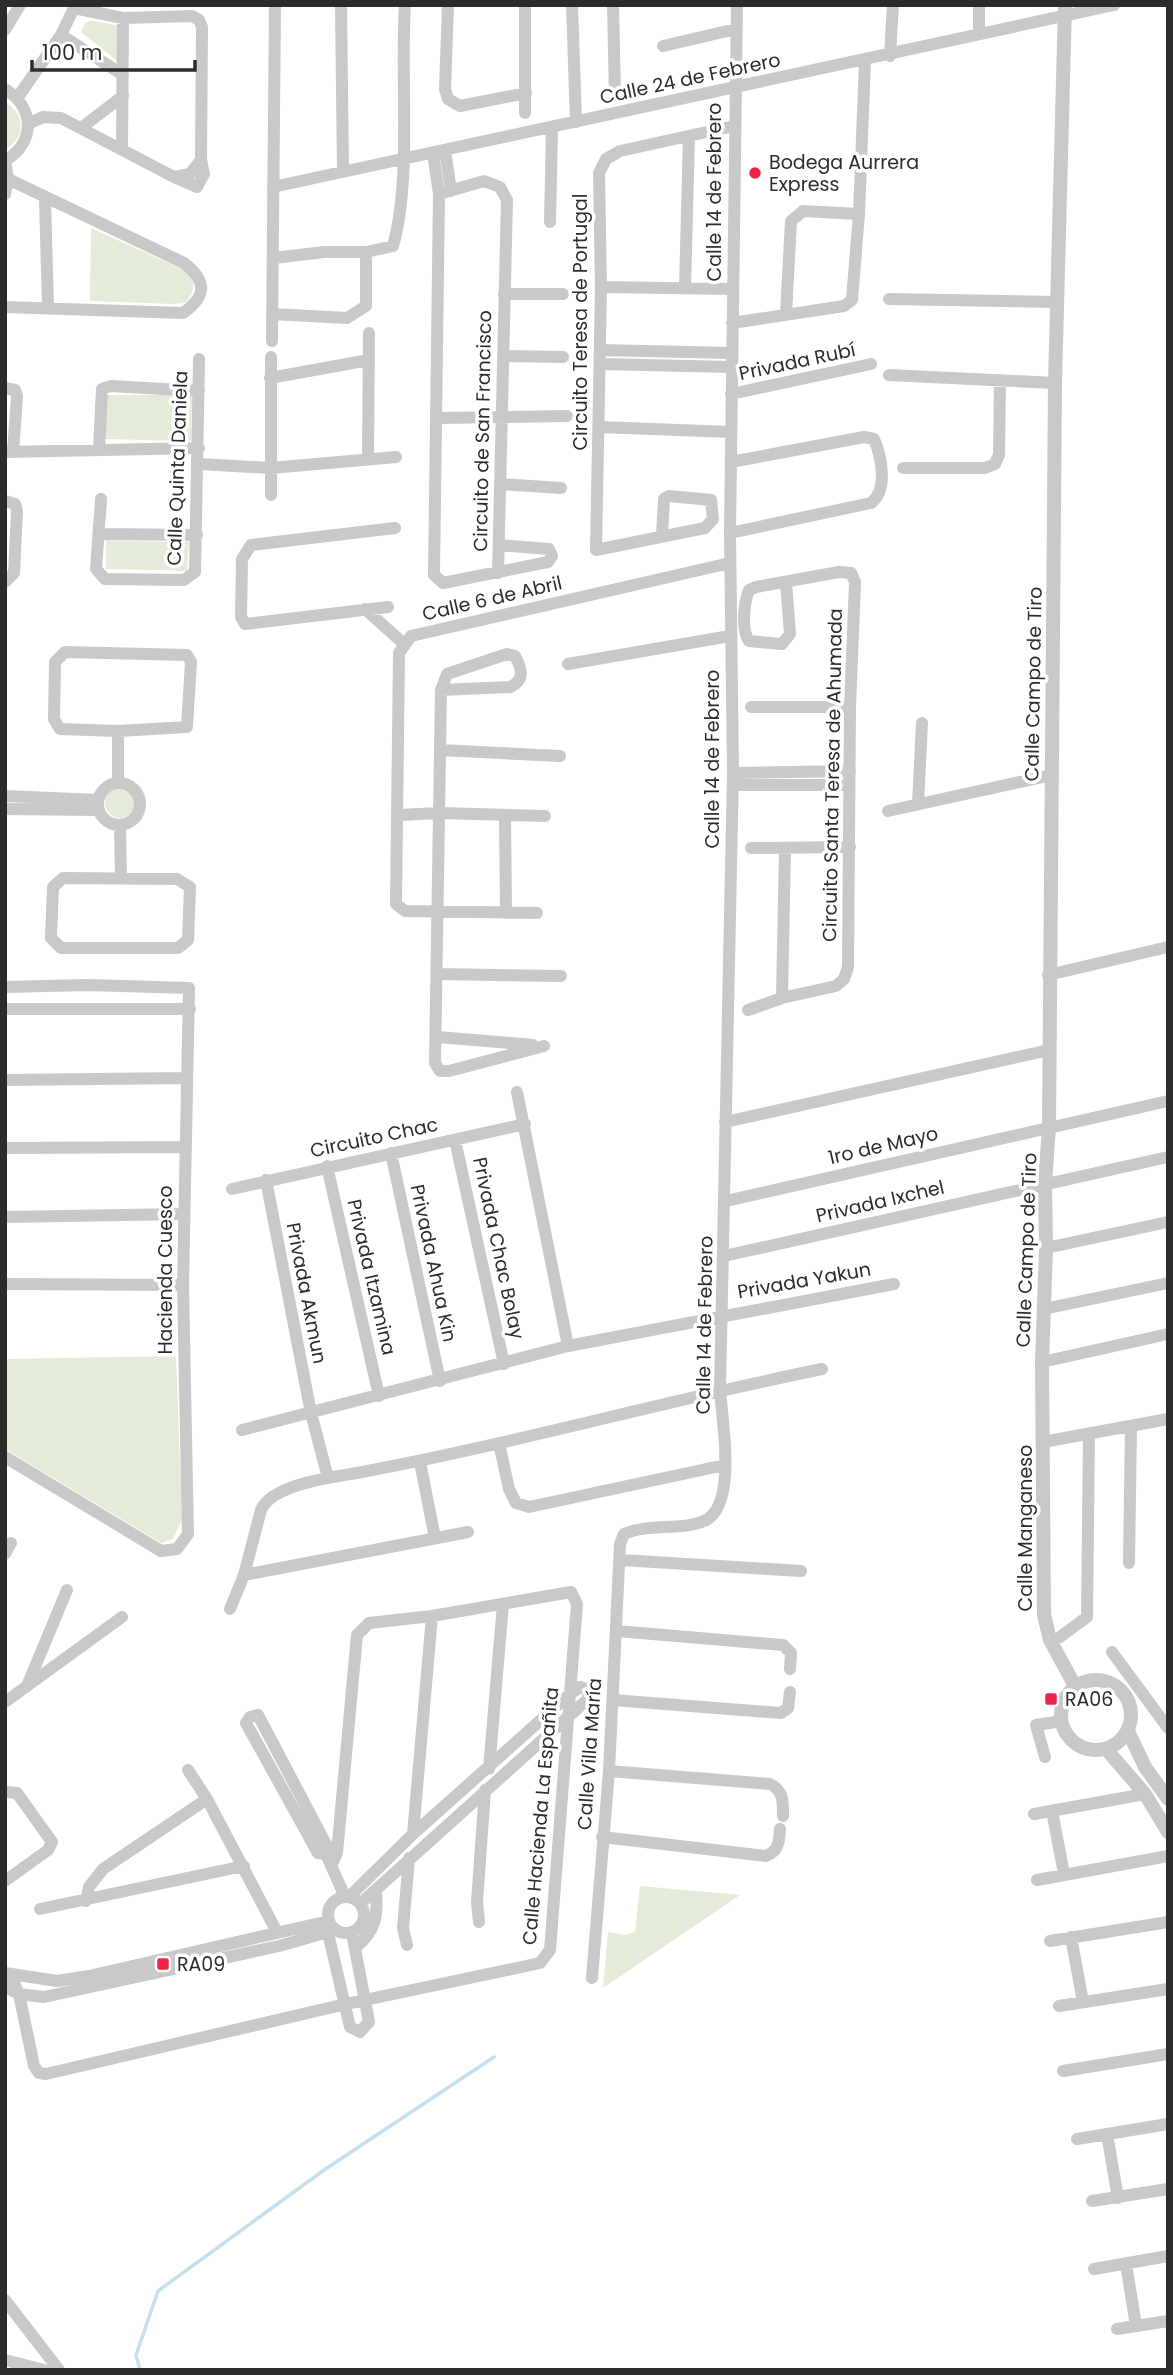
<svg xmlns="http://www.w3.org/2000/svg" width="1173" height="2375" font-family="Poppins,sans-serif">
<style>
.green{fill:#e5ebd9}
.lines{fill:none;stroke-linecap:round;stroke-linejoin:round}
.stream{stroke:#c4e1ec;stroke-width:3.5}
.minor{stroke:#c9c9c9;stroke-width:12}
.tertiary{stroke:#c9c9c9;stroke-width:14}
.poi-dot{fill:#ed2549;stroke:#fff;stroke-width:2.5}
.labels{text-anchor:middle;stroke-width:7;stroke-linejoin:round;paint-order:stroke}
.street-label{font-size:19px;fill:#2c2c2c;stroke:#fff}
.poi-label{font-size:19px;fill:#2c2c2c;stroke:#fff;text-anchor:start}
</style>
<rect width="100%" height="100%" fill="#fff"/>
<path class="green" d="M 93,21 L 126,27 L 117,61 L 81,32 L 86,22 Z
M 5,102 C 26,114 26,138 5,150 Z
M 91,228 L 184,270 C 197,279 196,292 184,303 L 172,304 L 90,301 Z
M 105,395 L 192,395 L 191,441 L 105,439 Z
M 106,541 L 189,542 L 187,571 L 106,569 Z
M105 803a15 15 0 1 1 30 0a15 15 0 1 1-30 0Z
M 176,1356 L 182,1520 L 173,1539 L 161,1543 L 5,1449 L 5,1359 Z
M 640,1886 L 740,1895 L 603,1988 L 608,1932 L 625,1935 L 635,1932 Z"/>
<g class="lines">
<path class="stream" d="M 140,2370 L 136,2355 L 158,2291 L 324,2170 L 494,2057"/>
<path class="minor" d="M 341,5 L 343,172
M 448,5 L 445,89 L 448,99 L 460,106 L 526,93
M 525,5 L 525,113
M 572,5 L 576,122
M 613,5 L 615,96
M 5,30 L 20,5
M 979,34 L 979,5
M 61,35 L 123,75
M 663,46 L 736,29
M 890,56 L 893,5
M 5,89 C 35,108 36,142 5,161 L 8,179 L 5,194
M 18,97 L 61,35 L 74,8 L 123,18 L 192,16 L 199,20 L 202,27 L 201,160 L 190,174 L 174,177 L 61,118 L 43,117 L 30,123
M 81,128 L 123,96
M 122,150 L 123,18
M 445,150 L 451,191
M 433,153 L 439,194 L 434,575 L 443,583 L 548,562 L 552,556 L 549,549 L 499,545
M 174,177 L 197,187 L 204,174 L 201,160
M 273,187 L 1114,5
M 439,194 L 484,181 L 500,187 L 507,200 L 498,573
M 45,199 L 48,307
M 550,222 L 552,128
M 274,258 L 324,252 L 366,252 L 393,246 C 412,179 400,78 405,5
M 601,287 L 732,289
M 685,288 L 689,136
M 504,294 L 563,294
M 889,299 L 1057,302
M 5,307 L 183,313 C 207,296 207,281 184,263 L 8,179
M 273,314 L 347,318 L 366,306 L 366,252
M 786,314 L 791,221 L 803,211 L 859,214
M 732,323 L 844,306 L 852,300 L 859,214 L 865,61
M 272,341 L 275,5
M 600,350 L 732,353
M 503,356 L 563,357
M 271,357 L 271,495
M 600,364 L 732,367
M 889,375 L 1055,383
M 270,378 L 369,360
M 5,388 L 15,390 L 17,396 L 13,452
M 731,394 L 871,364
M 437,418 L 567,416
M 599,427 L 731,432
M 99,450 L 102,389 L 110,386 L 199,391
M 5,452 L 199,448
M 368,458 L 369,333
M 199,464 L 271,468 L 396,457
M 903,468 L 985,468 L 995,464 L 999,455 L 1000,380
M 500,484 L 561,488
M 101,499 L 96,569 L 105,579 L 184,580 L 195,572 L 199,359
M 5,501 L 15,504 L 17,511 L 14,573 L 5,582
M 730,533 L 871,503 C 888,490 882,458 874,439 L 864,437 L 731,462
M 100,534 L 197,535
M 662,535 L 664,499 L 669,496 L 711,500 L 713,519 L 705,528 L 596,550 L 601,287 L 599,173 L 606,159 L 620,151 L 734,126
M 388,607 L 245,624 L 241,617 L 242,559 L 251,545 L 395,528
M 365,609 L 403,643
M 65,652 L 187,655 L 191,662 L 187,727 L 118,731 L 60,729 L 54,719 L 55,662 Z
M 568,664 L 730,636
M 441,690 L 510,687 C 525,680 522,669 515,656 L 507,654 L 447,674 L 441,690 L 435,1063 L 440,1071 L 449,1071 L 544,1046
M 751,707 L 850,707
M 440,750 L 560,756
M 733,773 L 850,771
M 118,782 L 118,731
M98 804a21 21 0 1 1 42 0a21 21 0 1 1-42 0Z
M 733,785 L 849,785
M 5,796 L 98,800
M 918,804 L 922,723
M 5,809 L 98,810
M 888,811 L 1052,775
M 399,815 L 439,813 L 545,816
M 505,815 L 506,913
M 120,826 L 121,878
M 751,848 L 850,847
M 63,878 L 177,879 L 190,887 L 188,940 L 178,948 L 61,948 L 51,938 L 53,887 Z
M 537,913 L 405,911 L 396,904 L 399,653 L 411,636 L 730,563
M 437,974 L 561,976
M 1048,975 L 1168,947
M 5,987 L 87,985 L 189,988 L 183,1285 L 188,1534 L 177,1549 L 161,1551 L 5,1457
M 782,998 L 785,849
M 5,1009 L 190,1009
M 748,1010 L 782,998 L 836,986 L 844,979 L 848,967 L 850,707 L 855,582 L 851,573 L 839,572 L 756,587 L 749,590 C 744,602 741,630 749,641 L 782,644 L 790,634 L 786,582
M 438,1037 L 533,1045
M 5,1080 L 187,1078
M 517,1092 L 568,1346
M 725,1122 L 1049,1050
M 455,1140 L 504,1364
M 5,1148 L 185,1147
M 391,1153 L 440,1381
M 327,1166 L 379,1396
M 266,1180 L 311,1413 L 328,1478
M 232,1189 L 525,1124
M 726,1201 L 1168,1101
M 5,1217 L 184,1214
M 1046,1248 L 1168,1222
M 724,1256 L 1168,1157
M 5,1284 L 183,1285
M 1044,1309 L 1168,1283
M 1042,1362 L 1168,1334
M 242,1430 L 568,1346 L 894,1284
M 1043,1442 L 1168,1419
M 499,1443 L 509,1489 L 516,1503 L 529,1507 L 725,1465
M 420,1462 L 435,1538
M 5,1554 L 11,1543
M 621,1560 L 801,1571
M 1129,1563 L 1131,1426
M 244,1575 L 468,1532
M 230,1609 L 244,1575 L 261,1510 C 271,1486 326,1478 351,1474 C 509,1445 664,1401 822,1369
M 617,1631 L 783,1645 L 791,1653 L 790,1669
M 1060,1637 L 1087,1617 L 1089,1434
M 1112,1652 L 1168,1728
M 27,1686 L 67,1590
M 613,1700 L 781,1713 L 788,1708 L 790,1692
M 5,1702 L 122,1617
M 1045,1757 L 1036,1725 L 1062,1721
M 489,1769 L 503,1604
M 188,1770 L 207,1799 L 277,1932
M 609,1771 L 770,1784 C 784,1791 783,1802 783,1816
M 5,1792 L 17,1793 L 52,1842 L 48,1850 L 5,1881
M 1052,1811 L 1064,1874
M 1034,1814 L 1145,1794
M 413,1834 L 432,1616
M 602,1837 L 766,1856 C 779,1851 779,1842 780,1829
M 326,1854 L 318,1853 L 246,1723 L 250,1717 L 258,1715 L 327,1846 L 326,1854 L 345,1897
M 1037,1880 L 1168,1856
M328 1915a18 18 0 1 1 36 0a18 18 0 1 1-36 0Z
M 349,1897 L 413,1834 L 570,1694 L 580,1687 L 589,1690 L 588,1699 L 360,1904
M 86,1901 L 89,1887 L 103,1869 L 207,1799
M 40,1909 L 244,1866
M 479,1922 L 477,1902 L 485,1790
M 328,1933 L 350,2027 L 360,2032 L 369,2022 L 352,1933
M 1071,1937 L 1083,2002
M 1050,1941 L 1168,1922
M 407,1945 L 403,1928 L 409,1858
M 355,1948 C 376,1931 378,1916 376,1890
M 5,1973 L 57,1981 L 89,1976 L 329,1921
M 10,1974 L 19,1994 L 34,2066 L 39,2073 L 46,2074 L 346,2004 L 540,1963 L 550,1950 L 577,1604 L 571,1592 L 432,1616 L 369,1623 L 357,1635 L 337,1853 L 331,1866
M 592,1978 L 609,1771 L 620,1544 L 624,1534 C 649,1523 680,1531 704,1521 C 738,1507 722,1420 720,1390 L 733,773 L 730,533 L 737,5
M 5,1987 L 19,1994 L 44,1997 L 279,1946 L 335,1930
M 1059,2006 L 1168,1989
M 1063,2071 L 1168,2054
M 1107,2134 L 1118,2198
M 1077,2139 L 1168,2124
M 1092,2201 L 1168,2189
M 1126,2264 L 1136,2326
M 1094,2269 L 1168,2256
M 5,2300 L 59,2370
M 1117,2329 L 1168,2321
M 5,2360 L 44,2370"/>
<path class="tertiary" d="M 1065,5 L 1055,383 L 1049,1127 L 1045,1184 L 1046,1248 L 1042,1362 L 1044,1615 L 1050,1640 L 1075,1686
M1061 1715a35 35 0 1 1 70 0a35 35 0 1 1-70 0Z
M 1128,1731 L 1145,1767 L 1168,1799
M 1106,1749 L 1145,1794 L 1168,1832"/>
</g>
<g class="poi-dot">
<circle cx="755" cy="173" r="7"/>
<rect x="1044" y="1692" width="14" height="14" rx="3.5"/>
<rect x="156" y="1957" width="14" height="14" rx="3.5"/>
</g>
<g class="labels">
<g class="street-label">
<text transform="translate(690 78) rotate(-12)" y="7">Calle 24 de Febrero</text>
<text transform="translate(714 192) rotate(-90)" y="7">Calle 14 de Febrero</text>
<text transform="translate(580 322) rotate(-90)" y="7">Circuito Teresa de Portugal</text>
<text transform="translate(797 361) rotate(-12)" y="7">Privada Rubí</text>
<text transform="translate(482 431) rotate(-89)" y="7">Circuito de San Francisco</text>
<text transform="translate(177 468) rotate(-88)" y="7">Calle Quinta Daniela</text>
<text transform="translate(492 598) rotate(-13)" y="7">Calle 6 de Abril</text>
<text transform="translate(1033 684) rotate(-89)" y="7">Calle Campo de Tiro</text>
<text transform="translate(712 759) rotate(-90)" y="7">Calle 14 de Febrero</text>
<text transform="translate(832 775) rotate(-89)" y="7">Circuito Santa Teresa de Ahumada</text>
<text transform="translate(374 1137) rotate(-12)" y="7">Circuito Chac</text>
<text transform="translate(883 1145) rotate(-13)" y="7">1ro de Mayo</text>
<text transform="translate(880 1201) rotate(-13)" y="7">Privada Ixchel</text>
<text transform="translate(499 1248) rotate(78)" y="7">Privada Chac Bolay</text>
<text transform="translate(1026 1250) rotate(-88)" y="7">Calle Campo de Tiro</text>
<text transform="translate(434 1263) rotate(78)" y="7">Privada Ahua Kin</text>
<text transform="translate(165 1270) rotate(-90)" y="7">Hacienda Cuesco</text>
<text transform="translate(372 1277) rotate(77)" y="7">Privada Itzamina</text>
<text transform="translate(804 1280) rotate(-10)" y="7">Privada Yakun</text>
<text transform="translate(307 1293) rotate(79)" y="7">Privada Akmun</text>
<text transform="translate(704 1325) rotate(-89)" y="7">Calle 14 de Febrero</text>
<text transform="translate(1025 1528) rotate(-90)" y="7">Calle Manganeso</text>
<text transform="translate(589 1754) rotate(-86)" y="7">Calle Villa María</text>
<text transform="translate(540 1816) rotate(-85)" y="7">Calle Hacienda La Españita</text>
</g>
<g class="poi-label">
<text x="769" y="169">Bodega Aurrera<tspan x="769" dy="22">Express</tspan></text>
<text x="1065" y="1706">RA06</text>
<text x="177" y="1971">RA09</text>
</g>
</g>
<rect width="1173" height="2375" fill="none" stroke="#2c2c2c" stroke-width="14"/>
<path d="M32 60v10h163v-10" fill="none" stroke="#2c2c2c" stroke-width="3.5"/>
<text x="42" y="60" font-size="21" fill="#2c2c2c" stroke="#ffffff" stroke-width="5" paint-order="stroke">100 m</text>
</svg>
